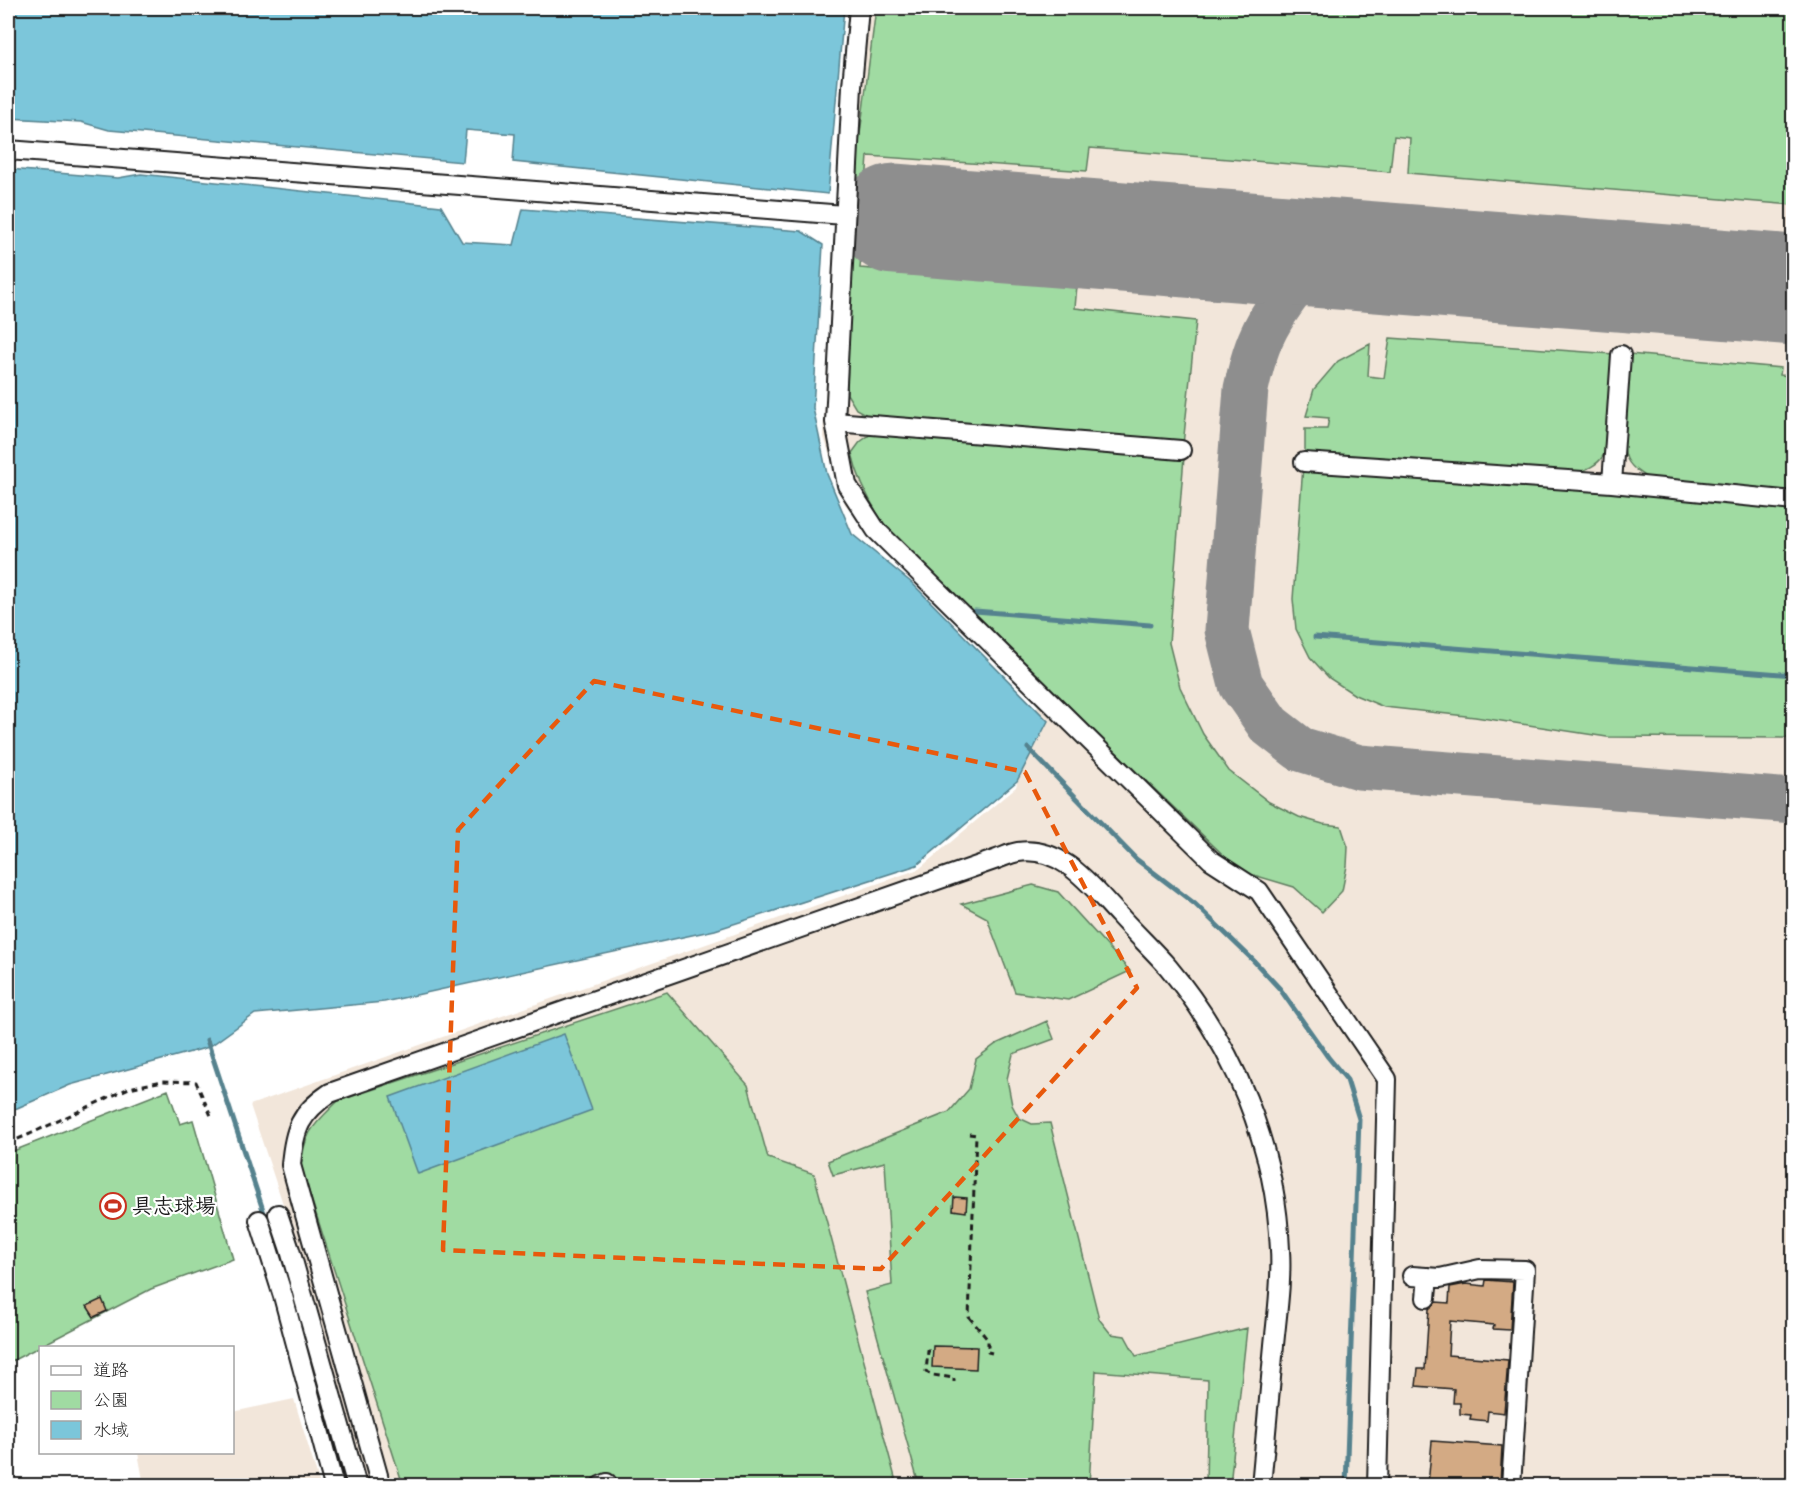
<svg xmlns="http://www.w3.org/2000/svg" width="1801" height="1493" font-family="'Playpen Sans','Klee One',sans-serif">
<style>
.built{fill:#f2e6da}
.green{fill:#a0dba2;stroke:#5e7c5f;stroke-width:1.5}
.water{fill:#7bc6da;stroke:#55828e;stroke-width:1.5}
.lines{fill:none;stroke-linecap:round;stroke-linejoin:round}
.stream{stroke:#55828e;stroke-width:5}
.taxiway{stroke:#8e8e8e;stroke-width:45}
.runway{stroke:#8e8e8e;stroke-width:111}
.building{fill:#d3aa84;stroke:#1c1c1c;stroke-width:1.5}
.minor-casing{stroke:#1c1c1c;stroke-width:22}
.path{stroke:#1c1c1c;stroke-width:3;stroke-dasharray:6 4.5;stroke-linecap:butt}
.minor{stroke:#fff;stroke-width:18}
.marked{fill:none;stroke:#e8590c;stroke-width:4.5;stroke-dasharray:12 8;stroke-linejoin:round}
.labels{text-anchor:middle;stroke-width:4.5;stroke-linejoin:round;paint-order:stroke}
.poi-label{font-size:21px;font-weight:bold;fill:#1c1c1c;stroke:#fff;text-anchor:start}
</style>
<rect width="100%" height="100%" fill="#fff"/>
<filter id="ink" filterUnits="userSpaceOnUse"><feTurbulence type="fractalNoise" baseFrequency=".0167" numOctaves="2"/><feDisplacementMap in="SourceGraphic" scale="12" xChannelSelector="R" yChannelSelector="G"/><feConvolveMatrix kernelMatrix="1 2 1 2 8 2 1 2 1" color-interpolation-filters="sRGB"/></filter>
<g filter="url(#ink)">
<path class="built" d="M 851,8 L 1793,8 L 1793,1485 L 367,1485 L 298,1249 L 250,1105 L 919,869 L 1016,787 L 1038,705 L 899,566 L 845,504 L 823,434 L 841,127 Z
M 294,1399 L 320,1485 L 144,1485 L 138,1453 L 232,1452 L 233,1412 Z"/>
<path class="green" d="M 876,8 L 1793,8 L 1793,205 L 1408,173 L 1410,138 L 1394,136 L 1390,172 L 1090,148 L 1087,171 L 868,156 L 860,268 L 1077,285 L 1075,308 L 1196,321 L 1183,445 L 874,419 L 856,409 L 847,394 L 850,268 L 858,150 Z
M 1390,338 L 1613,354 C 1612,378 1614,437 1603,456 C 1597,466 1585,470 1576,473 L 1305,455 L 1305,429 L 1327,429 L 1329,418 L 1306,416 L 1314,389 L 1338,361 L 1370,344 L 1368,376 L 1384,378 Z
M 1629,354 L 1781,368 L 1780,375 L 1793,376 L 1793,494 L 1657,482 C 1646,477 1633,471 1627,459 C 1618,440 1628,378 1629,354 Z
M 871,434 L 1184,457 L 1169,643 L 1180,687 L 1203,734 L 1229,771 L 1269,802 L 1299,817 L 1323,824 L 1341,826 L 1348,847 L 1347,866 L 1342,891 L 1322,912 L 1294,887 L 1240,871 L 897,542 C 877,516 859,485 852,453 L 860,442 Z
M 1303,466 L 1793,506 L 1793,738 L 1607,737 L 1475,717 L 1384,707 L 1355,695 L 1329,678 L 1310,657 L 1296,629 L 1293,599 Z
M 1033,885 L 1058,892 L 1130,971 L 1068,1000 L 1015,992 L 987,918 L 961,904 Z
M 667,992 L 748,1085 L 768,1158 L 814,1174 L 897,1485 L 403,1485 L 301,1167 C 304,1131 314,1125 338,1101 Z
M 1047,1021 L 1054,1039 L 1013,1054 L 1007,1079 L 1012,1105 L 1019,1118 L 1032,1124 L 1050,1123 L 1099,1319 L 1111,1334 L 1125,1336 L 1136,1356 L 1247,1328 L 1230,1485 L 1206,1485 L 1208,1380 L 1096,1371 L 1089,1485 L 1048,1485 L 1046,1483 L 1038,1486 L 919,1485 L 865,1292 L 892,1285 L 885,1162 L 833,1175 L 828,1161 L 949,1112 L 969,1089 L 976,1059 L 996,1044 Z
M 168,1090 L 180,1124 L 193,1120 L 233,1259 L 151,1289 L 8,1363 L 8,1153 Z"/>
<path class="water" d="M 8,8 L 844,8 L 828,194 L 513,162 L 515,134 L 466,130 L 463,162 L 109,130 L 81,122 L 8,118 Z
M 8,169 L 118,178 L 141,174 L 441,206 L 462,242 L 514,245 L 523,209 L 801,231 L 823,245 L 813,408 L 827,474 L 852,534 L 912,583 L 1048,721 L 1017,781 L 917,865 L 715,930 L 384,1002 L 255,1014 L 209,1047 L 70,1085 L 8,1112 Z
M 564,1034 L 592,1110 L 418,1174 L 390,1097 Z"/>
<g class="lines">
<path class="stream" d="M 975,611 L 1150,625
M 1315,637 L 1794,675
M 1028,748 L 1136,859 L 1195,904 L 1253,960 L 1280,989 L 1328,1057 L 1347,1080 L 1359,1119 L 1346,1486
M 207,1040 L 266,1219"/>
<path class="taxiway" d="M 1322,253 C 1301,276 1275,307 1262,336 C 1254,353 1250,371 1246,389 L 1227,630 L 1241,685 L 1269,725 L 1300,749 L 1359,767 L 1794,801"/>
<path class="runway" d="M 895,219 L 1794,290"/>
</g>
<path class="building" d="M 954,1197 L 967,1198 L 966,1212 L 953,1210 Z
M 1486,1280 L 1513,1282 L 1510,1330 L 1493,1329 L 1494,1325 L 1450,1321 L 1448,1355 L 1508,1360 L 1504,1413 L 1488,1411 L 1487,1421 L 1470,1419 L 1471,1415 L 1460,1414 L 1460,1403 L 1453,1403 L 1454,1389 L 1416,1386 L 1418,1369 L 1425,1369 L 1429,1309 L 1436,1302 L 1449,1303 L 1450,1287 L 1466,1284 L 1485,1286 Z
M 102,1299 L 107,1311 L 94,1317 L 87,1306 Z
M 933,1346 L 977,1347 L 976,1369 L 932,1367 Z
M 1432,1441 L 1502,1446 L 1500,1485 L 1428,1485 Z"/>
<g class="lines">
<defs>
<path id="minor" d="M 859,8 L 852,86 L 835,422 L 847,485 L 876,530 L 1211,860 L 1259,891 L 1387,1079 L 1377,1486
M 8,150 L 844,215
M 835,422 L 1181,450
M 1304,462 L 1612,483 L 1794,501
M 1612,483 L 1621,355
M 278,1214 L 290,1250 L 357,1486
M 259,1220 L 283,1296 L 334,1486
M 1412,1276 L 1440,1278 L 1480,1269 L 1525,1270 L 1511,1486
M 1426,1298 L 1428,1277
M 381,1486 L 291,1165 C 294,1129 300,1113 330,1093 L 997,859 C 1003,857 1011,853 1018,852 C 1062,845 1092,887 1118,914 C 1134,932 1152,949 1168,967 C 1234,1046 1276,1146 1280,1250 C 1282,1281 1277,1314 1274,1345 C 1270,1392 1265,1439 1261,1486
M 600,1486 L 607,1483 L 608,1486"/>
</defs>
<use href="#minor" class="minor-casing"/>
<path class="path" d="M 969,1134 L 976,1135 L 969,1317 L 988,1340 L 988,1352 L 992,1353
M 8,1143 L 30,1134 L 129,1088 L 163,1081 L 196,1082 L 212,1118
M 930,1351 L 928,1351 L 926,1372 L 933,1375 L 954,1378 L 954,1382"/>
<use href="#minor" class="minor"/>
</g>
</g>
<path class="marked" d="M 594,681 L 1025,772 L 1137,988 L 881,1269 L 443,1250 L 458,830 Z"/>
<defs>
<symbol id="stadium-ring" viewBox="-11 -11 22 22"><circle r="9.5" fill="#fff" stroke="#c8321e" stroke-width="1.5"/><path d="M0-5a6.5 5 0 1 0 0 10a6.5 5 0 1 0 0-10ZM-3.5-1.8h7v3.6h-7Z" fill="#c8321e"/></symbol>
</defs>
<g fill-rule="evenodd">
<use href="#stadium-ring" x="98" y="1191" width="30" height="30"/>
</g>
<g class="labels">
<g class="poi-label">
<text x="132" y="1213">具志球場</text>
</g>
</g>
<rect width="1801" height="1493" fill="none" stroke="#fff" stroke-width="30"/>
<rect x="15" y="15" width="1771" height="1463" fill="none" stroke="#1c1c1c" stroke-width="2" filter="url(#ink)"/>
<rect x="39" y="1346" width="195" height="108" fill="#ffffff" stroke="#a4a4a4" stroke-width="1.5"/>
<rect x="51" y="1366" width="30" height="9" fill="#ffffff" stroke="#a4a4a4" stroke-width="1.5"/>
<text x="93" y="1376" font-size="18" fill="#1c1c1c">道路</text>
<rect x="51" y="1391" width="30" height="18" fill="#a0dba2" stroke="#a4a4a4" stroke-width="1.5"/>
<text x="93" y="1406" font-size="18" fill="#1c1c1c">公園</text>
<rect x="51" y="1421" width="30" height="18" fill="#7bc6da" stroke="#a4a4a4" stroke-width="1.5"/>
<text x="93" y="1436" font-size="18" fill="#1c1c1c">水域</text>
</svg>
